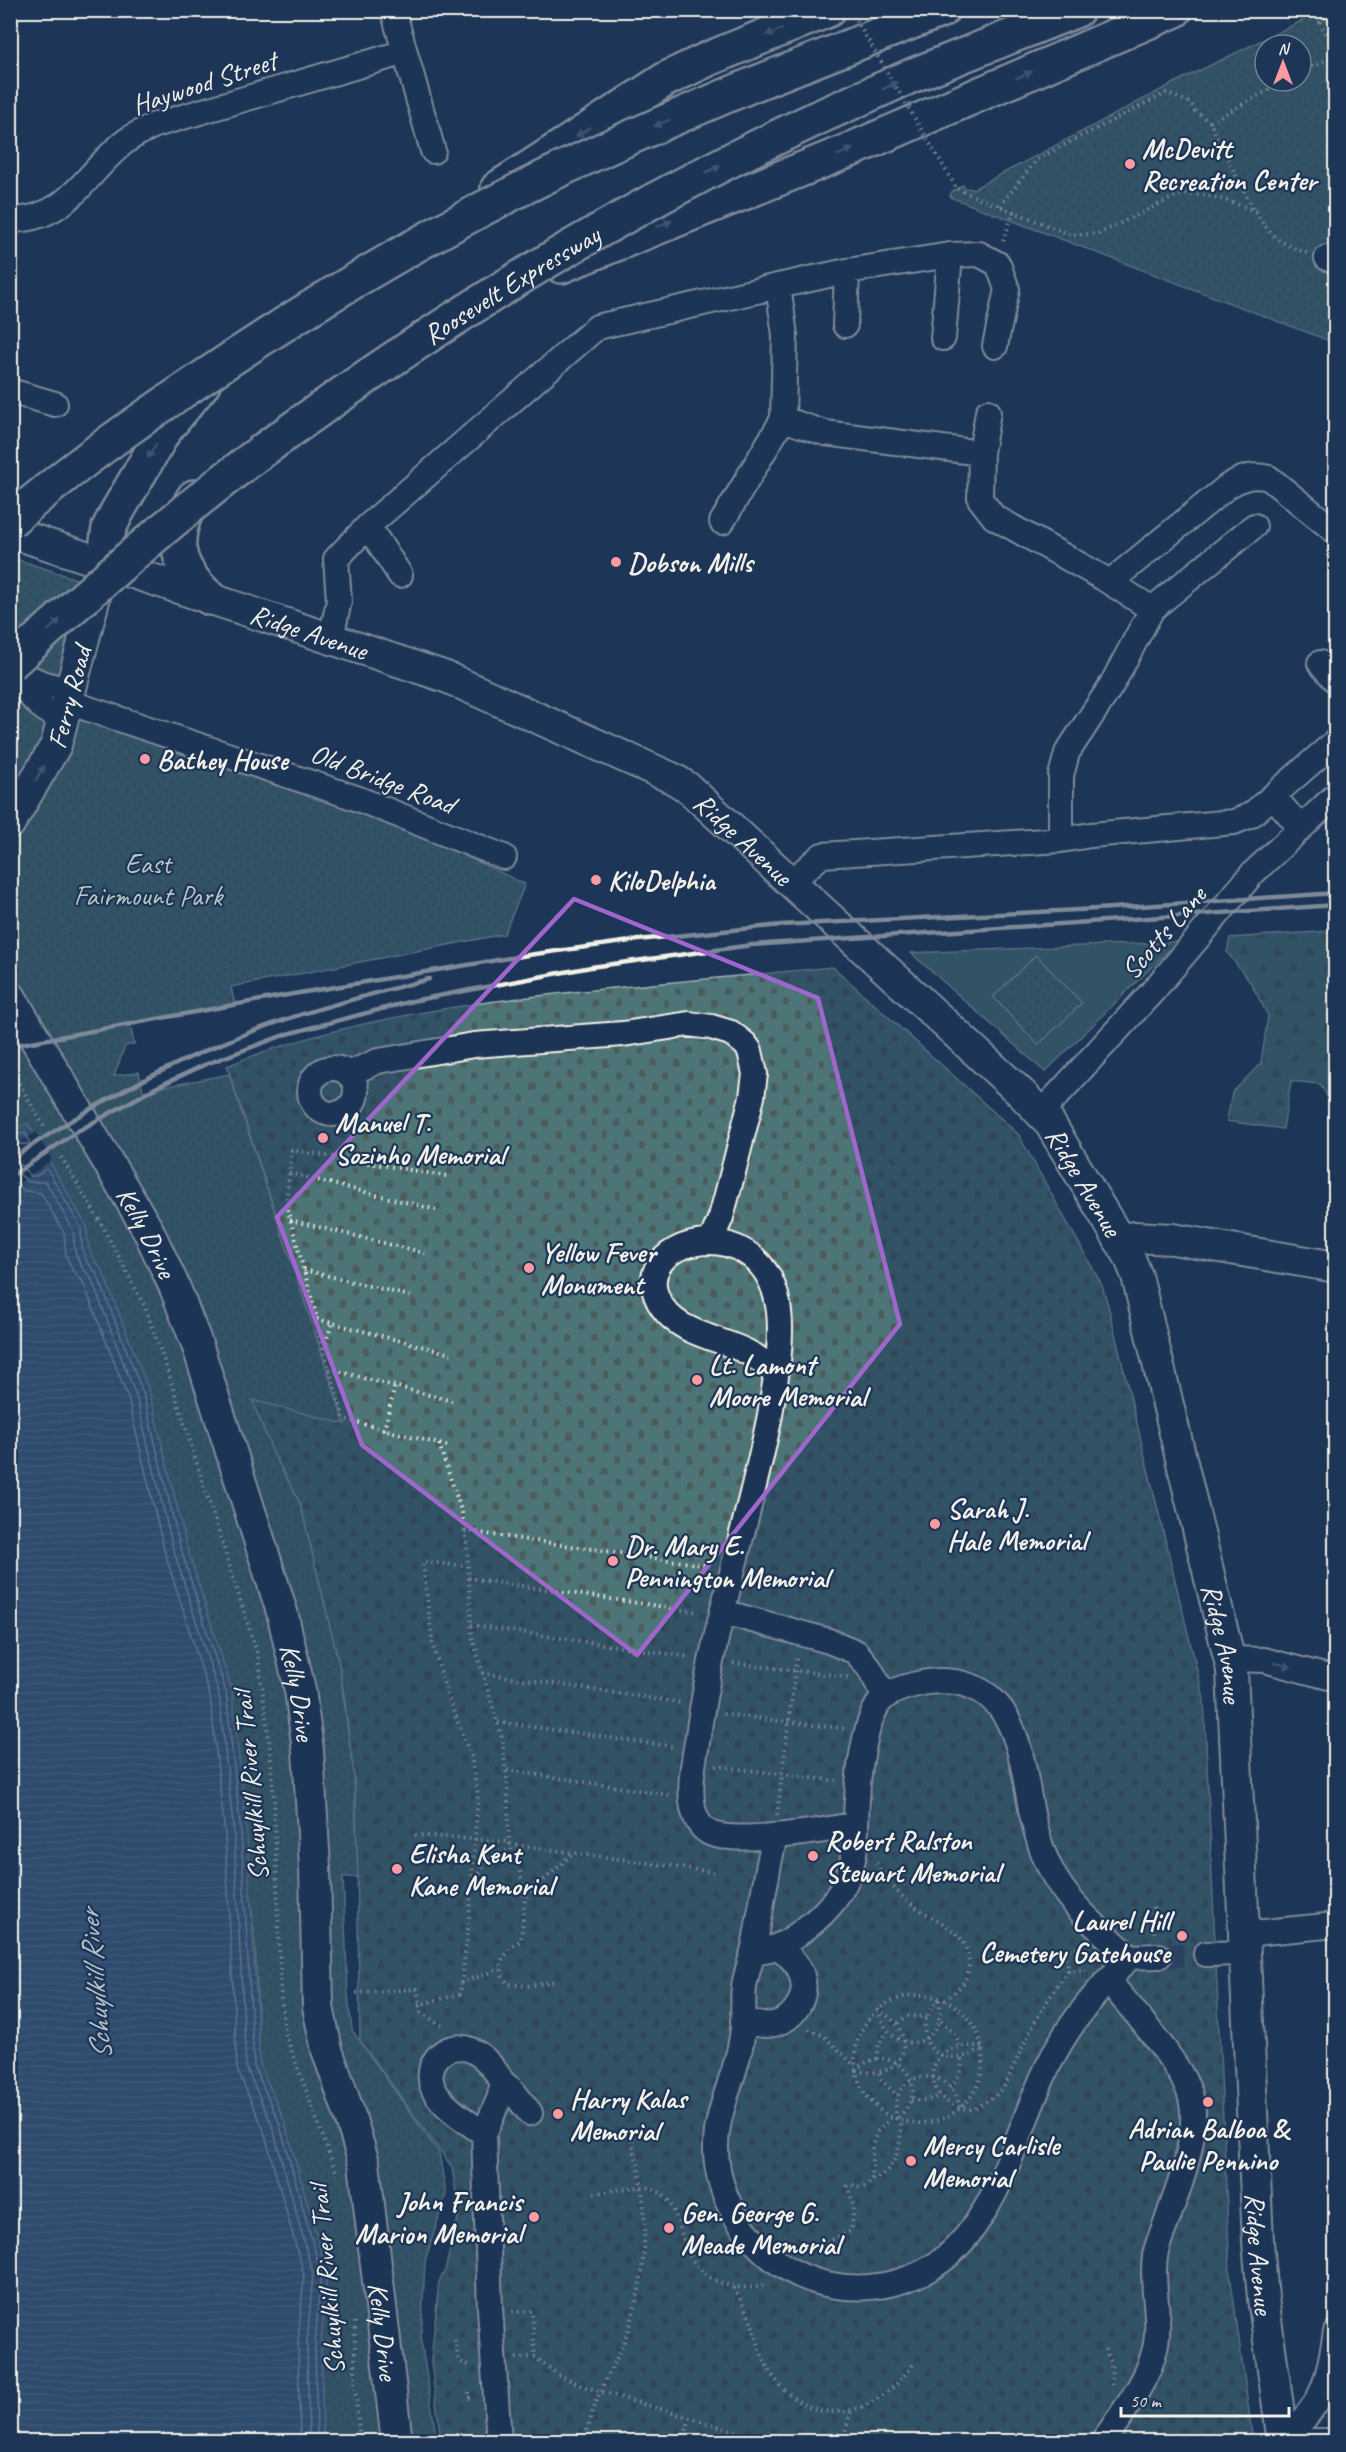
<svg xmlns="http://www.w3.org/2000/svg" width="1346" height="2452" font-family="Caveat,sans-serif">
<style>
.grass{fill:#4d7578;stroke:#a0b3b0;stroke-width:1.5}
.forest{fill:url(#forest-firs);stroke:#a0b3b0;stroke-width:1.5}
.cemetery{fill:url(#cemetery-stones);stroke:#a0b3b0;stroke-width:1.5}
.park{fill:url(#park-dots);stroke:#a0b3b0;stroke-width:1.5;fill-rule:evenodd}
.water{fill:url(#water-rules);stroke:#8b9fb1;stroke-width:1.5}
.pier{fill:#1d3557}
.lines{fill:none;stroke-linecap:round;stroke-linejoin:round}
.shore{stroke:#aebbc4;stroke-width:1.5}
.minor-tunnel{stroke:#3d516d;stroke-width:24;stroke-dasharray:24 12;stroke-linecap:butt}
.minor-casing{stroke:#f4f1e8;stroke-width:28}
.major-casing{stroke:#f4f1e8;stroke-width:34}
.highway-casing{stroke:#f4f1e8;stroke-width:38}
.path{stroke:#f4f1e8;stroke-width:4;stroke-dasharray:1.5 4.5;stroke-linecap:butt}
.minor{stroke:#1d3557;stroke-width:24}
.major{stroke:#1d3557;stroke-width:30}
.highway{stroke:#1d3557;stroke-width:33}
.rail{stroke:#f4f1e8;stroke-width:4.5}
.highway-bridge-casing{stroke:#f4f1e8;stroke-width:38;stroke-linecap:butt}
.path-bridge{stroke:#f4f1e8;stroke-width:4;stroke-dasharray:1.5 4.5;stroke-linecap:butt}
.highway-bridge{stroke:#1d3557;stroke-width:33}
.oneway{fill:#68778a}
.marked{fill:none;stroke:#9f67cb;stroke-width:4.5;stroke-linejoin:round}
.poi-dot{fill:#ff9aa2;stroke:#1d3557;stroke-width:2}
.labels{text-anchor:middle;stroke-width:4.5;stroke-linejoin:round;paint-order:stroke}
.street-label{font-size:28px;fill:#f4f1e8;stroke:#1d3557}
.poi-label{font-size:28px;font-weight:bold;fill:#f4f1e8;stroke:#1d3557;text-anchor:start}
.park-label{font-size:28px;fill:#bac6c1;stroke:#1d3557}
.water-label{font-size:30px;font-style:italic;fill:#b7c1c8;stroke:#1d3557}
</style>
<defs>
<pattern id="forest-firs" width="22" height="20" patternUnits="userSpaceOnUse" patternTransform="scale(1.5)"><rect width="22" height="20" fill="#4d7578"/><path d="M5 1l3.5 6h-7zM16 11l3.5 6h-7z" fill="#4b5c5c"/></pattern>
<pattern id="cemetery-stones" width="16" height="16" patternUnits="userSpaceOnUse" patternTransform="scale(1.5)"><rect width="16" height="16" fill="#4d7578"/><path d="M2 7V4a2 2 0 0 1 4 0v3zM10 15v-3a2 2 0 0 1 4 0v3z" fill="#4b5c5c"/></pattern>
<pattern id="park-dots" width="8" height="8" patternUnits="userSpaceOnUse" patternTransform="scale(1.5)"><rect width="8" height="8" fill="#4d7578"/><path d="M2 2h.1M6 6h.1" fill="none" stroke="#4b5c5c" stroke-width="1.8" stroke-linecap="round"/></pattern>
<pattern id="water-rules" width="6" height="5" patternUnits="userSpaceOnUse" patternTransform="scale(1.5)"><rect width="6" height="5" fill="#45698d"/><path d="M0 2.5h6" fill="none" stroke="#607f9d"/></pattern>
</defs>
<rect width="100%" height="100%" fill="#1d3557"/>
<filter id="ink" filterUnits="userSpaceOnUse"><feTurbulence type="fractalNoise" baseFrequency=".0167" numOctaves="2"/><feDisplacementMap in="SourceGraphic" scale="12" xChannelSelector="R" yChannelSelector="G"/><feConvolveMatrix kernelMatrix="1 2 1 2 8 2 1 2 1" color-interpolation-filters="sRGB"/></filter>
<g filter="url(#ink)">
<path class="grass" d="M 1177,942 L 1045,1072 L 911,953 Z"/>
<path class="forest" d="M 1330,931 L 1336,934 L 1335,1110 L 1320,1084 L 1291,1081 L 1283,1129 L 1227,1121 L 1232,1093 L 1261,1063 L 1268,1016 L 1251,983 L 1227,952 L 1230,938 Z"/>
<path class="cemetery" d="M 833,967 L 1018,1134 L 1102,1285 L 1108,1305 L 1204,1699 L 1230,2274 L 1253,2441 L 441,2441 L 431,2361 L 439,2282 L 445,2270 L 459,2214 L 452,2167 L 360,2041 L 356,1801 L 345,1701 L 339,1664 L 300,1503 L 274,1455 L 251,1400 L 345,1423 L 227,1066 C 309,1032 394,1016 481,1003 C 598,987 716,979 833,967 Z"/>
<path class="park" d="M 1322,11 L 1335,11 L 1335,343 L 950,197 L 951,192 L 963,185 L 965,188 L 973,189 L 1174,83 ZM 1265,45 L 1301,45 L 1301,81 L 1265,81 Z
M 10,557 L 79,580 L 87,584 L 55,706 L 343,799 L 525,884 L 504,934 L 231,987 L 235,1005 L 130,1024 L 134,1044 L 125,1046 L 114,1076 L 139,1072 L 143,1091 L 229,1074 L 345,1424 L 252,1400 L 274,1455 L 300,1503 L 339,1664 L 354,1776 L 358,1877 L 343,1877 L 348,1995 L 352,2030 L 439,2153 L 446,2194 L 425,2261 L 421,2341 L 437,2441 L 323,2441 L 321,2343 L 327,2273 L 284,2120 L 260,2065 L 255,1944 L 232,1691 L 186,1544 L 149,1391 L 102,1270 C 89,1256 87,1246 87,1227 L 28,1124 L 11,1129 Z
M 1036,955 L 1082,1003 L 1038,1045 L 993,997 Z"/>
<path class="water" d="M 28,1124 L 87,1227 C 87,1246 89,1256 102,1270 L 149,1391 L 186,1544 L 232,1691 L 247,1833 L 260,2065 L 284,2120 L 327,2273 L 321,2343 L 323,2441 L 11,2441 L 10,1129 Z"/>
<path class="pier" d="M 36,1132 L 52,1160 L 11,1189 L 11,1148 Z"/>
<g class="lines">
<path class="shore" d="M 10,1135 L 26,1133 L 30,1144 L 17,1144 L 13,1150 L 13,1157 L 31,1176 L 37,1176 L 44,1170 L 48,1170 L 81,1228 L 82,1249 L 87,1262 L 97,1274 L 143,1393 L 180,1546 L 226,1692 L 241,1833 L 254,2066 L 279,2122 L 321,2273 L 315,2343 L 317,2442
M 10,1165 L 28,1182 L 46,1182 L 73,1230 L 75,1252 L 81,1266 L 91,1278 L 136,1396 L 173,1548 L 219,1694 L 234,1834 L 246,2067 L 272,2125 L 313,2274 L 307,2343 L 309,2442
M 10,1178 L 24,1191 L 41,1193 L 64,1233 L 66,1255 L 73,1271 L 83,1282 L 128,1398 L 164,1550 L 210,1696 L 225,1835 L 237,2069 L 263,2128 L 304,2275 L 298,2342 L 300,2442"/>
<path class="minor-tunnel" d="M 1159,1956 L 1206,1954"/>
<defs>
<path id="minor" d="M 393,10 L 433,151
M 10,220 C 70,220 86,171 126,141 C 135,134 145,130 155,125 L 405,52
M 950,255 L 979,254 L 998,264 L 1007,289 L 995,346
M 1327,258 L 1336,261
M 847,271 L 950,255 L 943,338
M 778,286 L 847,271 L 845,325
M 10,391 L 55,404
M 783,419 L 825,433 L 981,453 L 988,412
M 981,453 L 980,499 L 994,517 L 1103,578 L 1152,609
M 368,526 L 400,575
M 1110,582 L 1228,486 C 1243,477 1252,474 1269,478 L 1336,532
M 331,638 L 339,601 L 336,559 L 368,526 L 597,327 L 778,286 L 785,335 L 783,419 L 722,522
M 1320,663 L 1336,681
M 16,672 C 25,695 41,710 63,720
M 16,672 L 42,683 L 71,691
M 68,702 L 356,798 L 504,857
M 1273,796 L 1300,827
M 1061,840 L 1061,776 L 1067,753 L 1111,686 L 1152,609 L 1254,526
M 792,881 L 822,855 L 1061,840 L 1091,835 L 1234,822 L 1251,815 L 1336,741
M310 1091a23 23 0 1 1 46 0a23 23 0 1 1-46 0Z
M 348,1074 L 378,1061 L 474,1045 L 623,1034 L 689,1024 L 711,1027 L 731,1033 L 745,1044 L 750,1051 L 755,1074 L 752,1097 L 733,1172 L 721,1217 L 711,1241
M 1041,1113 L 1153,991 L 1252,874 L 1336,795
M 775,1374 C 767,1365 758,1357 747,1352 C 720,1338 681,1334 663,1308 C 616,1242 761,1202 778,1305 C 784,1338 775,1382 770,1415 C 749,1520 714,1623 699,1729 C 696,1752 689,1778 692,1801 C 693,1813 698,1826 708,1832 C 729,1846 830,1830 856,1824
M 723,1612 L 829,1641 L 856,1652 L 870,1669 L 885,1697
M 1230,1659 L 1264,1660 L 1336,1679
M 775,1836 C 766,1873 761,1910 754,1948 C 751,1961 746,1973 744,1987 C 742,2003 745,2020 742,2036 C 738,2069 721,2100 717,2132 C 708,2200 760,2270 826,2284 C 871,2294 922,2282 955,2249 C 1004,2200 1019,2124 1049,2064 C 1069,2022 1098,1990 1130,1957 L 1159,1956
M 1244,1934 L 1336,1925
M 753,1951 C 775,1951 790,1941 806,1928 C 827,1912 844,1893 851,1867 C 858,1844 855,1822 857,1799 C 858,1775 865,1710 886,1696 C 901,1686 926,1681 943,1681 C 1018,1683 1021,1759 1032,1814 C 1036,1832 1041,1850 1049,1866 C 1066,1903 1100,1930 1130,1957
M 1206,1954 L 1245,1953
M 743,2021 C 751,2023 759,2025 766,2025 C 791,2025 809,1999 802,1976 C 799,1964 788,1955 779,1947
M 503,2083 L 512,2090 L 530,2113
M 484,2134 C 468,2122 449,2111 437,2095 C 419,2070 442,2038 471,2050 C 485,2056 496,2071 503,2083 L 499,2099 L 484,2134 L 490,2308 L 499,2442
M 1283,2441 C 1325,2399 1326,2389 1336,2332
M 1283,2441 L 1336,2441
M 1103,2442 C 1121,2414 1144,2387 1153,2356 C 1164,2323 1150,2289 1155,2256 C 1158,2240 1166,2225 1171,2209 C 1182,2180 1199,2129 1191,2098 C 1183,2065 1131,2009 1108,1980"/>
<g id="major">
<path id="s1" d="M 10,532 L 446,677 L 674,779 L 687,787 L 1022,1094 L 1049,1122 L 1129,1256 L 1137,1276 L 1232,1670 L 1258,2242 L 1263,2298 L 1283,2442"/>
<path id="s2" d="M 10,823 L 56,745 L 101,574"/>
<path id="s3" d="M 10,996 L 148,1230 L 175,1288 L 197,1344 L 282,1612 L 300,1690 L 308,1751 L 315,1867 L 318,2007 L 327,2050 L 349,2113 L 364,2163 L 397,2442"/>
<path d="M 1119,1240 L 1134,1237 L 1173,1239 L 1336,1267"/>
</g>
<path id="highway" d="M 754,84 L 942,10
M 817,118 L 911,76 L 1077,10
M 498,188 L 666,79 L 708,59 L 828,10
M 561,266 L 850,150 L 1175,10
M 194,497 C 169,538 175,567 210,598
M 104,563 L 109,528 L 117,512 L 164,431 L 203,384"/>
</defs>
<use href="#minor" class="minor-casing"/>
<use href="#major" class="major-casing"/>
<use href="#highway" class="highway-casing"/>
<path class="path" d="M 1336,13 L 1320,22 L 1336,52
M 1301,72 L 1336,56
M 1285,81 L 1210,122 C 1225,151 1252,216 1274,236 C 1283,244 1296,249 1307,253
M 957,189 L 1071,235 L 1098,234 L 1178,195 C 1206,191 1230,202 1256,211
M 1000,206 L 1037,159 L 1166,93 L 1191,103 L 1195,111 L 1210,122
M 1003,241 L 1014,211
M 10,1068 L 45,1128
M 61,1157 L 101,1223 L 145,1307 L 168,1372 L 258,1656 L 270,1748 L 274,1800 L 281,1999 L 285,2033 L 337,2175
M 289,1173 L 437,1210
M 446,1176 L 292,1150 L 286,1203 L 317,1319 L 315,1320 L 344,1419 L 447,1446
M 290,1220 L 425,1253
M 304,1270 L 414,1297
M 317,1319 L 451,1354
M 324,1349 L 332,1323
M 329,1369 L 452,1401
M 384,1430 L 395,1386
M 439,1444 L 462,1513 L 467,1545 L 472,1636 L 502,1738 L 508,1789 L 509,1842 L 520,1872 L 525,1898
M 465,1531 L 711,1566
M 425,1562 L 467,1566
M 468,1578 L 699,1612
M 471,1625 L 690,1657
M 733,1663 L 848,1677
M 482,1673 L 683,1703
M 723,1714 L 847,1729
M 498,1722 L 676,1747
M 716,1766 L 836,1781
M 507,1770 L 669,1795
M 777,1815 L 797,1655
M 415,1835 L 509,1842
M 510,1844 L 713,1872
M 876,1863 C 886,1879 897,1894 913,1905 C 934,1921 969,1930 969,1962 C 969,1968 968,1975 965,1980 C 961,1988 951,1994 945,2001
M 472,1883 C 488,1867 481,1852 511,1851
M 1153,1907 L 1154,1933
M 1068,1971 L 1067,1949 L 1085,1948
M 553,1982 L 527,1986 L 508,1984 L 503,1977 L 500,1963 L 511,1947 L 521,1940 L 525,1898 L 574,1852
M 460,1983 L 500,1969
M 356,1993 L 417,1989 L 421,2012 L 445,2028
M855 2059a64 64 0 1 1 128 0a64 64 0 1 1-128 0Z
M 939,1999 C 933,2006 927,2014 925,2024 C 920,2058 959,2066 981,2048
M 418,2005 L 460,1994 L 469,1921 L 478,1795 L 471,1756 L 447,1694 L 433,1646 L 423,1565
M 878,2009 C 890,2060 948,2050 939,1998
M 941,2021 L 957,2037 L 959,2045
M 898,2023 L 907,2016 L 927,2017
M 809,2029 L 824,2036 L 854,2065
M 982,2047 C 915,2036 921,2111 974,2109 L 995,2096 L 1006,2084 C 1025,2039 1039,2010 1068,1971 L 1086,1970
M 877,2059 L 879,2044 L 887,2032
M 855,2070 C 862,2065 869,2060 877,2059 C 899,2056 919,2079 911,2100 C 908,2107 902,2114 897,2119
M 856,2070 C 903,2084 924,2033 878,2010
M 879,2073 L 882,2081 L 898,2096
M 950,2087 C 958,2080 964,2069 961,2059
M 911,2100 L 926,2100 L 941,2096
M 896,2119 C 896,2111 895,2103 898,2095 C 907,2074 933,2071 949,2086 C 955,2091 957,2100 961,2107
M 872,2180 C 896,2172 902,2144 901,2121
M 594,2193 C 607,2192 638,2185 650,2188 C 677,2196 678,2228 687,2249 C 700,2282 735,2294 768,2284
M 806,2254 L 811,2249 L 851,2231 C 854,2215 854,2202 848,2186 L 851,2184 L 860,2188 L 866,2186 L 872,2180 L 872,2145 L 878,2131 L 892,2117
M 734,2288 C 740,2299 746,2310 751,2321 C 758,2342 762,2363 776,2380 C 818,2435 881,2412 914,2363
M 512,2312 L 532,2311 L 535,2357
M 355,2322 L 355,2388 L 360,2442
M 455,2340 L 459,2361 L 471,2366
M 1105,2349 L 1111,2362 L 1112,2386
M 516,2358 L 535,2357 L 557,2374 L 582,2386 L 772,2442
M 469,2392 L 469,2398 L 475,2398
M 583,2442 C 589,2424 594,2406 601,2390 C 610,2370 621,2352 628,2331 C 650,2264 650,2196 628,2129
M 683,2442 L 690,2418
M 737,2442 L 740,2432
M 842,2442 L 851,2411"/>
<use href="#minor" class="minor"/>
<use href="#major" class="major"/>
<use href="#highway" class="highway"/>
<path class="rail" d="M 10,1046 L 293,994 L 528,955 L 638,940 L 781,925 L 1097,909 L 1336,893
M 10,1160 C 82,1111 157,1069 238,1037 C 300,1012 365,996 429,979
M 10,1177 L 78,1131 L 157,1087 L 204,1065 L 287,1034 L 412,1001 L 591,967 L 752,945 L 1336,905"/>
<defs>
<g id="highway-bridge">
<path d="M 10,521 C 67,471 129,427 192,385 C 305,308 424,236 547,176 C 615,143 685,113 754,84"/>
<path id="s4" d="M 10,664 C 96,586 183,508 277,440 C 411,343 551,253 698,177 C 737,156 777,137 817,118"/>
</g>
</defs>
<use href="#highway-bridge" class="highway-bridge-casing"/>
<path class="path-bridge" d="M 850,10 L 957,189"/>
<use href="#highway-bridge" class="highway-bridge"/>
</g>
<defs><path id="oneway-solid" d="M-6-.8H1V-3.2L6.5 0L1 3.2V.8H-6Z" transform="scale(1.5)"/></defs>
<g class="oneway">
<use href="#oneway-solid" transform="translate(774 32) rotate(158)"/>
<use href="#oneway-solid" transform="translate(1024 75) rotate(-23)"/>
<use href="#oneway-solid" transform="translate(890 86) rotate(-24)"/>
<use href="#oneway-solid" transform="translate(662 123) rotate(157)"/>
<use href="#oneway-solid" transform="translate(583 132) rotate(147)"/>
<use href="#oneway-solid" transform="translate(845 152) rotate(-23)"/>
<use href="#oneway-solid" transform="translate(713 169) rotate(-26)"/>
<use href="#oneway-solid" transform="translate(664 224) rotate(-21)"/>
<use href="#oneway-solid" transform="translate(152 451) rotate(121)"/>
<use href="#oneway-solid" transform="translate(54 625) rotate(-42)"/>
<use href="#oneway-solid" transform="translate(40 773) rotate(-59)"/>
<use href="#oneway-solid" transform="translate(1283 1665) rotate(15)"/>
</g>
</g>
<path d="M0 0H1346V2452H0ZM 574,899 L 818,998 L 900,1324 L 637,1655 L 362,1445 L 277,1217 Z" fill="#1d3557" fill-opacity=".55" fill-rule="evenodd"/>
<path class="marked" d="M 574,899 L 818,998 L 900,1324 L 637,1655 L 362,1445 L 277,1217 Z"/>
<g class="poi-dot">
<circle cx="1130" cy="164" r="6"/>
<circle cx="616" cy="562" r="6"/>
<circle cx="145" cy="759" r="6"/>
<circle cx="596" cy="880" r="6"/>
<circle cx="323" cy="1138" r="6"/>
<circle cx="529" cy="1268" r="6"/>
<circle cx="697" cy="1380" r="6"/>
<circle cx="935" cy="1524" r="6"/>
<circle cx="613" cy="1561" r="6"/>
<circle cx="813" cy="1856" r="6"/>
<circle cx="397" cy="1869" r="6"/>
<circle cx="1182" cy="1936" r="6"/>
<circle cx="1208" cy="2102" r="6"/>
<circle cx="558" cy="2114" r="6"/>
<circle cx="911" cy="2161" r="6"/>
<circle cx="534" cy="2217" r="6"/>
<circle cx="669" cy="2228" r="6"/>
</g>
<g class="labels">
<g class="street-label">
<text transform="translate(204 82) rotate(-18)" y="10">Haywood Street</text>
<text dy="10" stroke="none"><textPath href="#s4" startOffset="630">Roosevelt Expressway</textPath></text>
<text dy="10" stroke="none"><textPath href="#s1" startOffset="315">Ridge Avenue</textPath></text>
<text dy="10" stroke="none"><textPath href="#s2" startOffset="140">Ferry Road</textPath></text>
<text transform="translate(383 778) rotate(21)" y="10">Old Bridge Road</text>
<text dy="10" stroke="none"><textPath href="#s1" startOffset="801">Ridge Avenue</textPath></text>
<text transform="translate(1163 932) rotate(-49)" y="10">Scotts Lane</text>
<text dy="10" stroke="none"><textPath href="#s1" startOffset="1287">Ridge Avenue</textPath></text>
<text dy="10" stroke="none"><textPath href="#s3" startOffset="273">Kelly Drive</textPath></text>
<text dy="10" stroke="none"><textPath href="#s1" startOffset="1773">Ridge Avenue</textPath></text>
<text dy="10" stroke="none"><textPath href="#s3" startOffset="759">Kelly Drive</textPath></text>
<text transform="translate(250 1786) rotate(-95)" y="10">Schuylkill River Trail</text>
<text dy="10" stroke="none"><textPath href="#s1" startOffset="2385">Ridge Avenue</textPath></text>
<text transform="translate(326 2280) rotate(-95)" y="10">Schuylkill River Trail</text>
<text dy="10" stroke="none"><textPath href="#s3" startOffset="1407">Kelly Drive</textPath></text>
</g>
<g class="poi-label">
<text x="1142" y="158">McDevitt<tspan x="1142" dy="32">Recreation Center</tspan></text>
<text x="628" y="572">Dobson Mills</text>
<text x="157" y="769">Bathey House</text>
<text x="608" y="890">KiloDelphia</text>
<text x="335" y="1132">Manuel T.<tspan x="335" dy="32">Sozinho Memorial</tspan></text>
<text x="541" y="1262">Yellow Fever<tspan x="541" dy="32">Monument</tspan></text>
<text x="709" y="1374">Lt. Lamont<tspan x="709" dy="32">Moore Memorial</tspan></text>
<text x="947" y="1518">Sarah J.<tspan x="947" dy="32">Hale Memorial</tspan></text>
<text x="625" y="1555">Dr. Mary E.<tspan x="625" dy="32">Pennington Memorial</tspan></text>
<text x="825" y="1850">Robert Ralston<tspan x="825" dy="32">Stewart Memorial</tspan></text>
<text x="409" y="1863">Elisha Kent<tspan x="409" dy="32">Kane Memorial</tspan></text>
<text x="1170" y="1930" text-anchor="end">Laurel Hill<tspan x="1170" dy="32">Cemetery Gatehouse</tspan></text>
<text x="570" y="2108">Harry Kalas<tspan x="570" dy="32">Memorial</tspan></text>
<text x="1208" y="2138" text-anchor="middle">Adrian Balboa &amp;<tspan x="1208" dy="32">Paulie Pennino</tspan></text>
<text x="923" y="2155">Mercy Carlisle<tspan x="923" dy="32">Memorial</tspan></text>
<text x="522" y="2211" text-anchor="end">John Francis<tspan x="522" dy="32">Marion Memorial</tspan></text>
<text x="681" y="2222">Gen. George G.<tspan x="681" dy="32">Meade Memorial</tspan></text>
</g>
<g class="park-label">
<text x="148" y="873">East<tspan x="148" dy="32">Fairmount Park</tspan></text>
</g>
<g class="water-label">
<text transform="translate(95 1985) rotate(-95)" y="10">Schuylkill River</text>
</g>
</g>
<rect width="1346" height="2452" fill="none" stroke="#1d3557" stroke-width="36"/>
<rect x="18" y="18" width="1310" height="2416" fill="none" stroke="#f4f1e8" stroke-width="2" filter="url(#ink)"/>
<g transform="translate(1283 63)"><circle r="28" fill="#1d3557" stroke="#738091" stroke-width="1.5"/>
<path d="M0-4.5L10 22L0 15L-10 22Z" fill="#ff9aa2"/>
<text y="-9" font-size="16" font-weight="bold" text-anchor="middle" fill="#f4f1e8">N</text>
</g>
<path d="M1121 2407v9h168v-9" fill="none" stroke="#f4f1e8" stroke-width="3"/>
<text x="1130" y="2407" font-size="18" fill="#f4f1e8" stroke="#1d3557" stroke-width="4.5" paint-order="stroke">50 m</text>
</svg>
